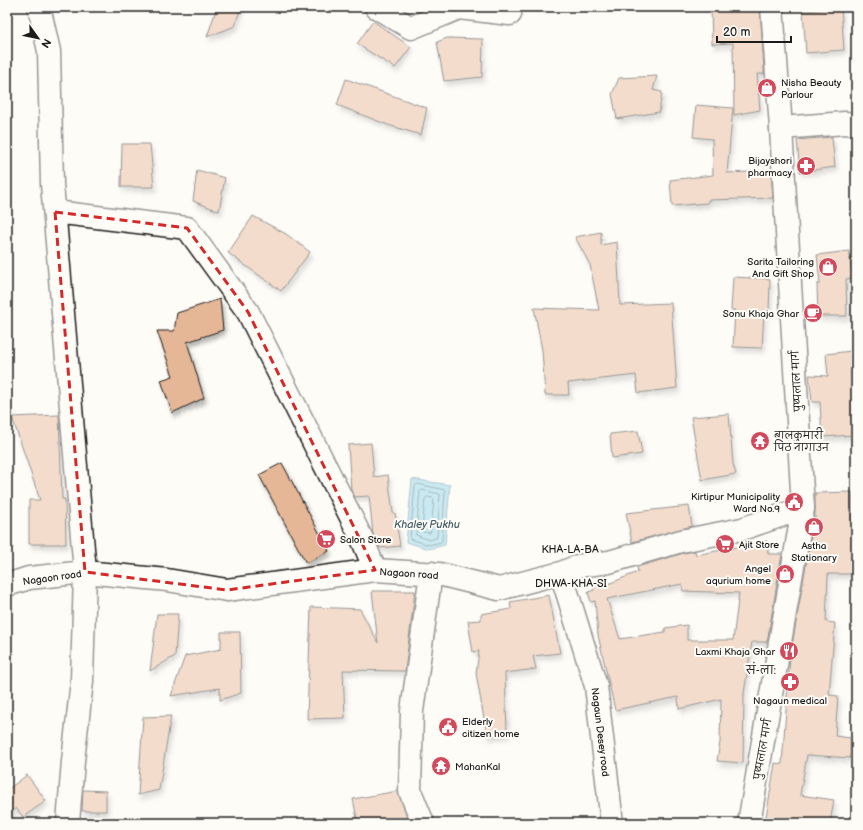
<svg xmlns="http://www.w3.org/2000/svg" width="863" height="830" font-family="'Balsamiq Sans','Playpen Sans Deva',sans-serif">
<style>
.water{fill:#8ad4eb;stroke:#5e8a98}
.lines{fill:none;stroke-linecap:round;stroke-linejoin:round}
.shore{stroke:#48666f;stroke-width:1}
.building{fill:#e6b797;stroke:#1c1c1c;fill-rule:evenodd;filter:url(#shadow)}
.minor-casing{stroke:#1c1c1c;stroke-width:25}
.tertiary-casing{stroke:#1c1c1c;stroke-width:25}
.minor{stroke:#fdfcf7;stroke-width:22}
.tertiary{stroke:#fdfcf7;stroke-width:22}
.marked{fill:none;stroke:#d62828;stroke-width:3;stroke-dasharray:8 5;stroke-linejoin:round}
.labels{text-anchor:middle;stroke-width:4;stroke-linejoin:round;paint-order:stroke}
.poi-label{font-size:10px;fill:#1c1c1c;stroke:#fdfcf7;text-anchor:start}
.street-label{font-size:10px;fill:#1c1c1c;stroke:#fdfcf7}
.water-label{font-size:11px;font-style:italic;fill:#425c64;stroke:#fdfcf7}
.neighbourhood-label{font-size:11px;fill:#1c1c1c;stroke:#fdfcf7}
</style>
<defs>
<filter id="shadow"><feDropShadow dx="2.5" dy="4.5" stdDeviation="2" flood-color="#0004"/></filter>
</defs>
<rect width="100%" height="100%" fill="#fdfcf7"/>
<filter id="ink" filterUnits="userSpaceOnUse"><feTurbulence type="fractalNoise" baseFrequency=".025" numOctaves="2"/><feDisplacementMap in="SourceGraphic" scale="8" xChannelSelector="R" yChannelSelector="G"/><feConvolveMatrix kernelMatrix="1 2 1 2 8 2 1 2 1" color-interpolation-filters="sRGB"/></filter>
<g filter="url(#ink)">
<path class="water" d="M 412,479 L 450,485 L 445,545 L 429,549 L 406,542 Z"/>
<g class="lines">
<path class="shore" d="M 418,484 L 445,490 L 442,541 L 441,542 L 429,545 L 410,539 L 415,486 Z
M 422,490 L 440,494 L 437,537 L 436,538 L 429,540 L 416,535 L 420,492 Z
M 427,497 L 433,498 L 434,499 L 431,531 L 430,533 L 423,532 L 422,530 L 425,499 Z"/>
</g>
<path class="building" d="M 217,7 L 241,7 L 235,26 L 207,37 Z
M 711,7 L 760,7 L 764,70 L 764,74 L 757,74 L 760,110 L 734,115 L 733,43 L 712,44 Z
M 841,8 L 844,50 L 806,53 L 803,11 Z
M 373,21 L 411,47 L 395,68 L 357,44 Z
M 447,38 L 483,39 L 482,77 L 444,81 L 437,42 Z
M 657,76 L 653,90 L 662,92 L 659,112 L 617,119 L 612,94 L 619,78 Z
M 346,79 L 427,108 L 421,135 L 388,125 L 337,105 Z
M 696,105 L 733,108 L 727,173 L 771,171 L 773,198 L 708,200 L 708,203 L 672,206 L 670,180 L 713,175 L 712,139 L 693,137 Z
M 832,137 L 835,167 L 800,172 L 797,140 Z
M 122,144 L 150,144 L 154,187 L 121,187 Z
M 197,170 L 225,178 L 219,211 L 193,201 Z
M 253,216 L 286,234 L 310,252 L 281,291 L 228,253 Z
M 601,232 L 601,245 L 617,242 L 620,305 L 671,303 L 677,388 L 638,393 L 636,375 L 568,383 L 569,395 L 545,395 L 542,350 L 534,308 L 599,310 L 590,265 L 575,237 Z
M 849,251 L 852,278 L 846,279 L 847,316 L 818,316 L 817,284 L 820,284 L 817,255 Z
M 733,277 L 770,279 L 769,312 L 764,311 L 762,348 L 733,347 L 735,310 L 731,310 Z
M 220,299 L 223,330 L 187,342 L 204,398 L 172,413 L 161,380 L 173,376 L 157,331 L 174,331 L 177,313 Z
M 851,351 L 854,435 L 822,437 L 820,402 L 812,402 L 809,375 L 828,376 L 826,354 Z
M 729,414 L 733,464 L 736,474 L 702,480 L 691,417 Z
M 59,415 L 62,499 L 65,499 L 66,544 L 29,544 L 29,500 L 40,500 L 12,417 Z
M 638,431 L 642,454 L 612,458 L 610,434 Z
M 371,443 L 374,477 L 388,475 L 393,513 L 395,513 L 400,546 L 380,548 L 373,534 L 369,496 L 355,497 L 351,490 L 348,445 Z
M 282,463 L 329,551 L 306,563 L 259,475 Z
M 852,492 L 852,528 L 856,528 L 856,574 L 828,574 L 826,622 L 835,623 L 829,695 L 838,696 L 835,736 L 851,738 L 850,758 L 807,755 L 800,795 L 834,800 L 830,823 L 765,823 L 775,763 L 782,764 L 790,657 L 813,525 L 815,525 L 815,493 Z
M 689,506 L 692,526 L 632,542 L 626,513 Z
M 767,541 L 768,554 L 782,554 L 767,642 L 752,642 L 744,693 L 743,763 L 717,761 L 720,742 L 721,699 L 679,709 L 678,697 L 615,710 L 598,635 L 595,601 L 591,602 L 588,592 L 594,590 L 594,582 L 601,581 L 603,586 L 638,572 L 637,567 L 684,553 L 695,551 L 696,555 ZM 682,584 L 683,591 L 739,593 L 733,640 L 687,640 L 687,625 L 665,628 L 665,632 L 620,639 L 607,599 Z
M 372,591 L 415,591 L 405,671 L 343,670 L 345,718 L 307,719 L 311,607 L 360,609 L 378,643 Z
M 549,595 L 560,653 L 533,656 L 536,669 L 505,673 L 507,734 L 487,736 L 476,673 L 479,651 L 473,652 L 468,621 L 481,620 L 481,614 L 511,609 L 510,602 Z
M 157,614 L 178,614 L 175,656 L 150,671 Z
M 221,632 L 240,632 L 241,693 L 220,700 L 220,688 L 171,696 L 185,656 L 221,649 Z
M 171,716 L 159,790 L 138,795 L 143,717 Z
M 27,775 L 46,801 L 23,817 L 16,808 L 7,816 L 7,790 Z
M 83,790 L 106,791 L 106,811 L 82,811 Z
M 398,791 L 406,813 L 407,823 L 358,823 L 353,799 Z"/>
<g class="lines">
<defs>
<path id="minor" d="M 39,7 L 49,51 L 52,184 L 85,572 L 82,681 L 73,761 L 68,823
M 376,7 L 411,28 L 459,8 L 510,14
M 781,128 L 845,123 L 856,124
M 55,212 L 187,228 L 248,312 L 363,541 L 375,570
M 561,573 L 596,686 L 612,823
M 7,585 L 29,578 L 85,572 L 167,580 L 227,590 L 375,570 L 439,574 L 499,589 L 561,573 L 578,566 L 609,562 L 681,541 L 742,529 L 803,508
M 423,823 L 410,791 L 412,711 L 431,573"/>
<path id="tertiary" d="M 749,823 L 803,508 L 781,128 L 772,7"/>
</defs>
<use href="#minor" class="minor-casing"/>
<use href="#tertiary" class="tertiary-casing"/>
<use href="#minor" class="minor"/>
<use href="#tertiary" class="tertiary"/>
</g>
</g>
<path d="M0 0H863V830H0ZM 55,212 L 187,228 L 248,312 L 375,570 L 227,590 L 85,572 Z" fill="#fdfcf7" fill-opacity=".55" fill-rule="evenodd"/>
<path class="marked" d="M 55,212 L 187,228 L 248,312 L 375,570 L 227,590 L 85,572 Z"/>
<defs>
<symbol id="shop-disc" viewBox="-11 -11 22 22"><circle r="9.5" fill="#d1495b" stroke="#fdfcf7"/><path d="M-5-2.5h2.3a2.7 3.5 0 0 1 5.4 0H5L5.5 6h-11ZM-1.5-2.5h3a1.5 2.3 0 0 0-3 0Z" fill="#fff"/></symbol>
<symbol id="pharmacy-disc" viewBox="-11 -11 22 22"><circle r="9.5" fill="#d1495b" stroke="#fdfcf7"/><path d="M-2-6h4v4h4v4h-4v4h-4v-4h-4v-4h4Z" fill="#fff"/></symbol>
<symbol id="cafe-disc" viewBox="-11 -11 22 22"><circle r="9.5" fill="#d1495b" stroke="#fdfcf7"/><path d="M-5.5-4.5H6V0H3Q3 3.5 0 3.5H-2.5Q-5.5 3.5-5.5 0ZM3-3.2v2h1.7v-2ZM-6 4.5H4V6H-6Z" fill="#fff"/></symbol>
<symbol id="temple-disc" viewBox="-11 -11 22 22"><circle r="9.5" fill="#d1495b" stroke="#fdfcf7"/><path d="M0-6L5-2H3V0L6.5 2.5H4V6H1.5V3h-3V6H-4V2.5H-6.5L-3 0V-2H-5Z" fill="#fff"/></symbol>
<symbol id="civic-disc" viewBox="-11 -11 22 22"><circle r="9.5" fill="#d1495b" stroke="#fdfcf7"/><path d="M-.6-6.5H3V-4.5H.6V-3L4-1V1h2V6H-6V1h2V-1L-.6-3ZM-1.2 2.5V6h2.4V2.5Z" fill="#fff"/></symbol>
<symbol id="supermarket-disc" viewBox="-11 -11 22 22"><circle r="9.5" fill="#d1495b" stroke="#fdfcf7"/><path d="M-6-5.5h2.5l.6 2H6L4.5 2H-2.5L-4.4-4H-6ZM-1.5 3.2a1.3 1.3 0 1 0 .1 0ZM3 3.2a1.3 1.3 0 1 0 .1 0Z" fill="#fff"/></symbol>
<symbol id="restaurant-disc" viewBox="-11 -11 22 22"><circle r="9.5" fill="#d1495b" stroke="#fdfcf7"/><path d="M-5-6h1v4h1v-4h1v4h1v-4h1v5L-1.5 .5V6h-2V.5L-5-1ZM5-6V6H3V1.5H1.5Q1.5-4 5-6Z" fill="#fff"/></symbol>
</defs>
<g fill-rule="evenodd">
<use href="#shop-disc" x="756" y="77" width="22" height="22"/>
<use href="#pharmacy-disc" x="795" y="155" width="22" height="22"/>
<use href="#shop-disc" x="817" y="256" width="22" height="22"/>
<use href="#cafe-disc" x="802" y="302" width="22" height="22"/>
<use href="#temple-disc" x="749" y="430" width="22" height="22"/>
<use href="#civic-disc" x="783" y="491" width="22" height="22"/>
<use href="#shop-disc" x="803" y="516" width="22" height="22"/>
<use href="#supermarket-disc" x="315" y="528" width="22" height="22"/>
<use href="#supermarket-disc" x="714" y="533" width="22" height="22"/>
<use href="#shop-disc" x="774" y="563" width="22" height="22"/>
<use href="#restaurant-disc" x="778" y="640" width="22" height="22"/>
<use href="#pharmacy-disc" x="779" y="671" width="22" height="22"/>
<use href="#civic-disc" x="437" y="716" width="22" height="22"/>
<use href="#temple-disc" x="430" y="755" width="22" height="22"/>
</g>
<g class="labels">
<g class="poi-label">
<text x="781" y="86">Nisha Beauty<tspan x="781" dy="12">Parlour</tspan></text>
<text x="792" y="164" text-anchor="end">Bijayshori<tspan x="792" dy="12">pharmacy</tspan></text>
<text x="814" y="265" text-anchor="end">Sarita Tailoring<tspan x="814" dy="12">And Gift Shop</tspan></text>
<text x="799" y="317" text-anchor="end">Sonu Khaja Ghar</text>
<text x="774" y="439">बालकुमारी<tspan x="774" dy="12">पिठ नागाउन</tspan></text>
<text x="780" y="500" text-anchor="end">Kirtipur Municipality<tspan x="780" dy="12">Ward No.9</tspan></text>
<text x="340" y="543">Salon Store</text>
<text x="739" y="548">Ajit Store</text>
<text x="814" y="549" text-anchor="middle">Astha<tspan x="814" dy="12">Stationary</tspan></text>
<text x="771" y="572" text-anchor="end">Angel<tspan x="771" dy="12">aqurium home</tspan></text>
<text x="775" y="655" text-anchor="end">Laxmi Khaja Ghar</text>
<text x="790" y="704" text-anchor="middle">Nagaun medical</text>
<text x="462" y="725">Elderly<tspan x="462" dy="12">citizen home</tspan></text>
<text x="455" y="770">MahanKal</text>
</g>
<g class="street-label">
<text transform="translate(796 381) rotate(-93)" y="4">पुष्पलाल मार्ग</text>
<text transform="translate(409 573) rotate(4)" y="4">Nagaon road</text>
<text transform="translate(52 577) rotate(-8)" y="4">Nagaon road</text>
<text transform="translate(601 732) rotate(83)" y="4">Nagaun Desey road</text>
<text transform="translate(762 749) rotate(-80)" y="4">पुष्पलाल मार्ग</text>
</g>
<g class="water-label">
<text x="427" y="528">Khaley Pukhu</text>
</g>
<g class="neighbourhood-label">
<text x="570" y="553">KHA-LA-BA</text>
<text x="571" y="587">DHWA-KHA-SI</text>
<text x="761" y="674">सं-ला:</text>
</g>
</g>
<rect width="863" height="830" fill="none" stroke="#fdfcf7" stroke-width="24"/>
<rect x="12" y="12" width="839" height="806" fill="none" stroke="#1c1c1c" stroke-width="1.5" filter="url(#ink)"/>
<g transform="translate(38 38) rotate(123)" stroke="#fdfcf7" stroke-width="3" paint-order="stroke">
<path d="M0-3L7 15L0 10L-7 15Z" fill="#1c1c1c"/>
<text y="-6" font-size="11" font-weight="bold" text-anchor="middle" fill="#1c1c1c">N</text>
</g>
<path d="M717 36v6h74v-6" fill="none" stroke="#1c1c1c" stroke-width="2"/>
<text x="723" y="36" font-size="12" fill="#1c1c1c" stroke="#fdfcf7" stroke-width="3" paint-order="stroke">20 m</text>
</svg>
